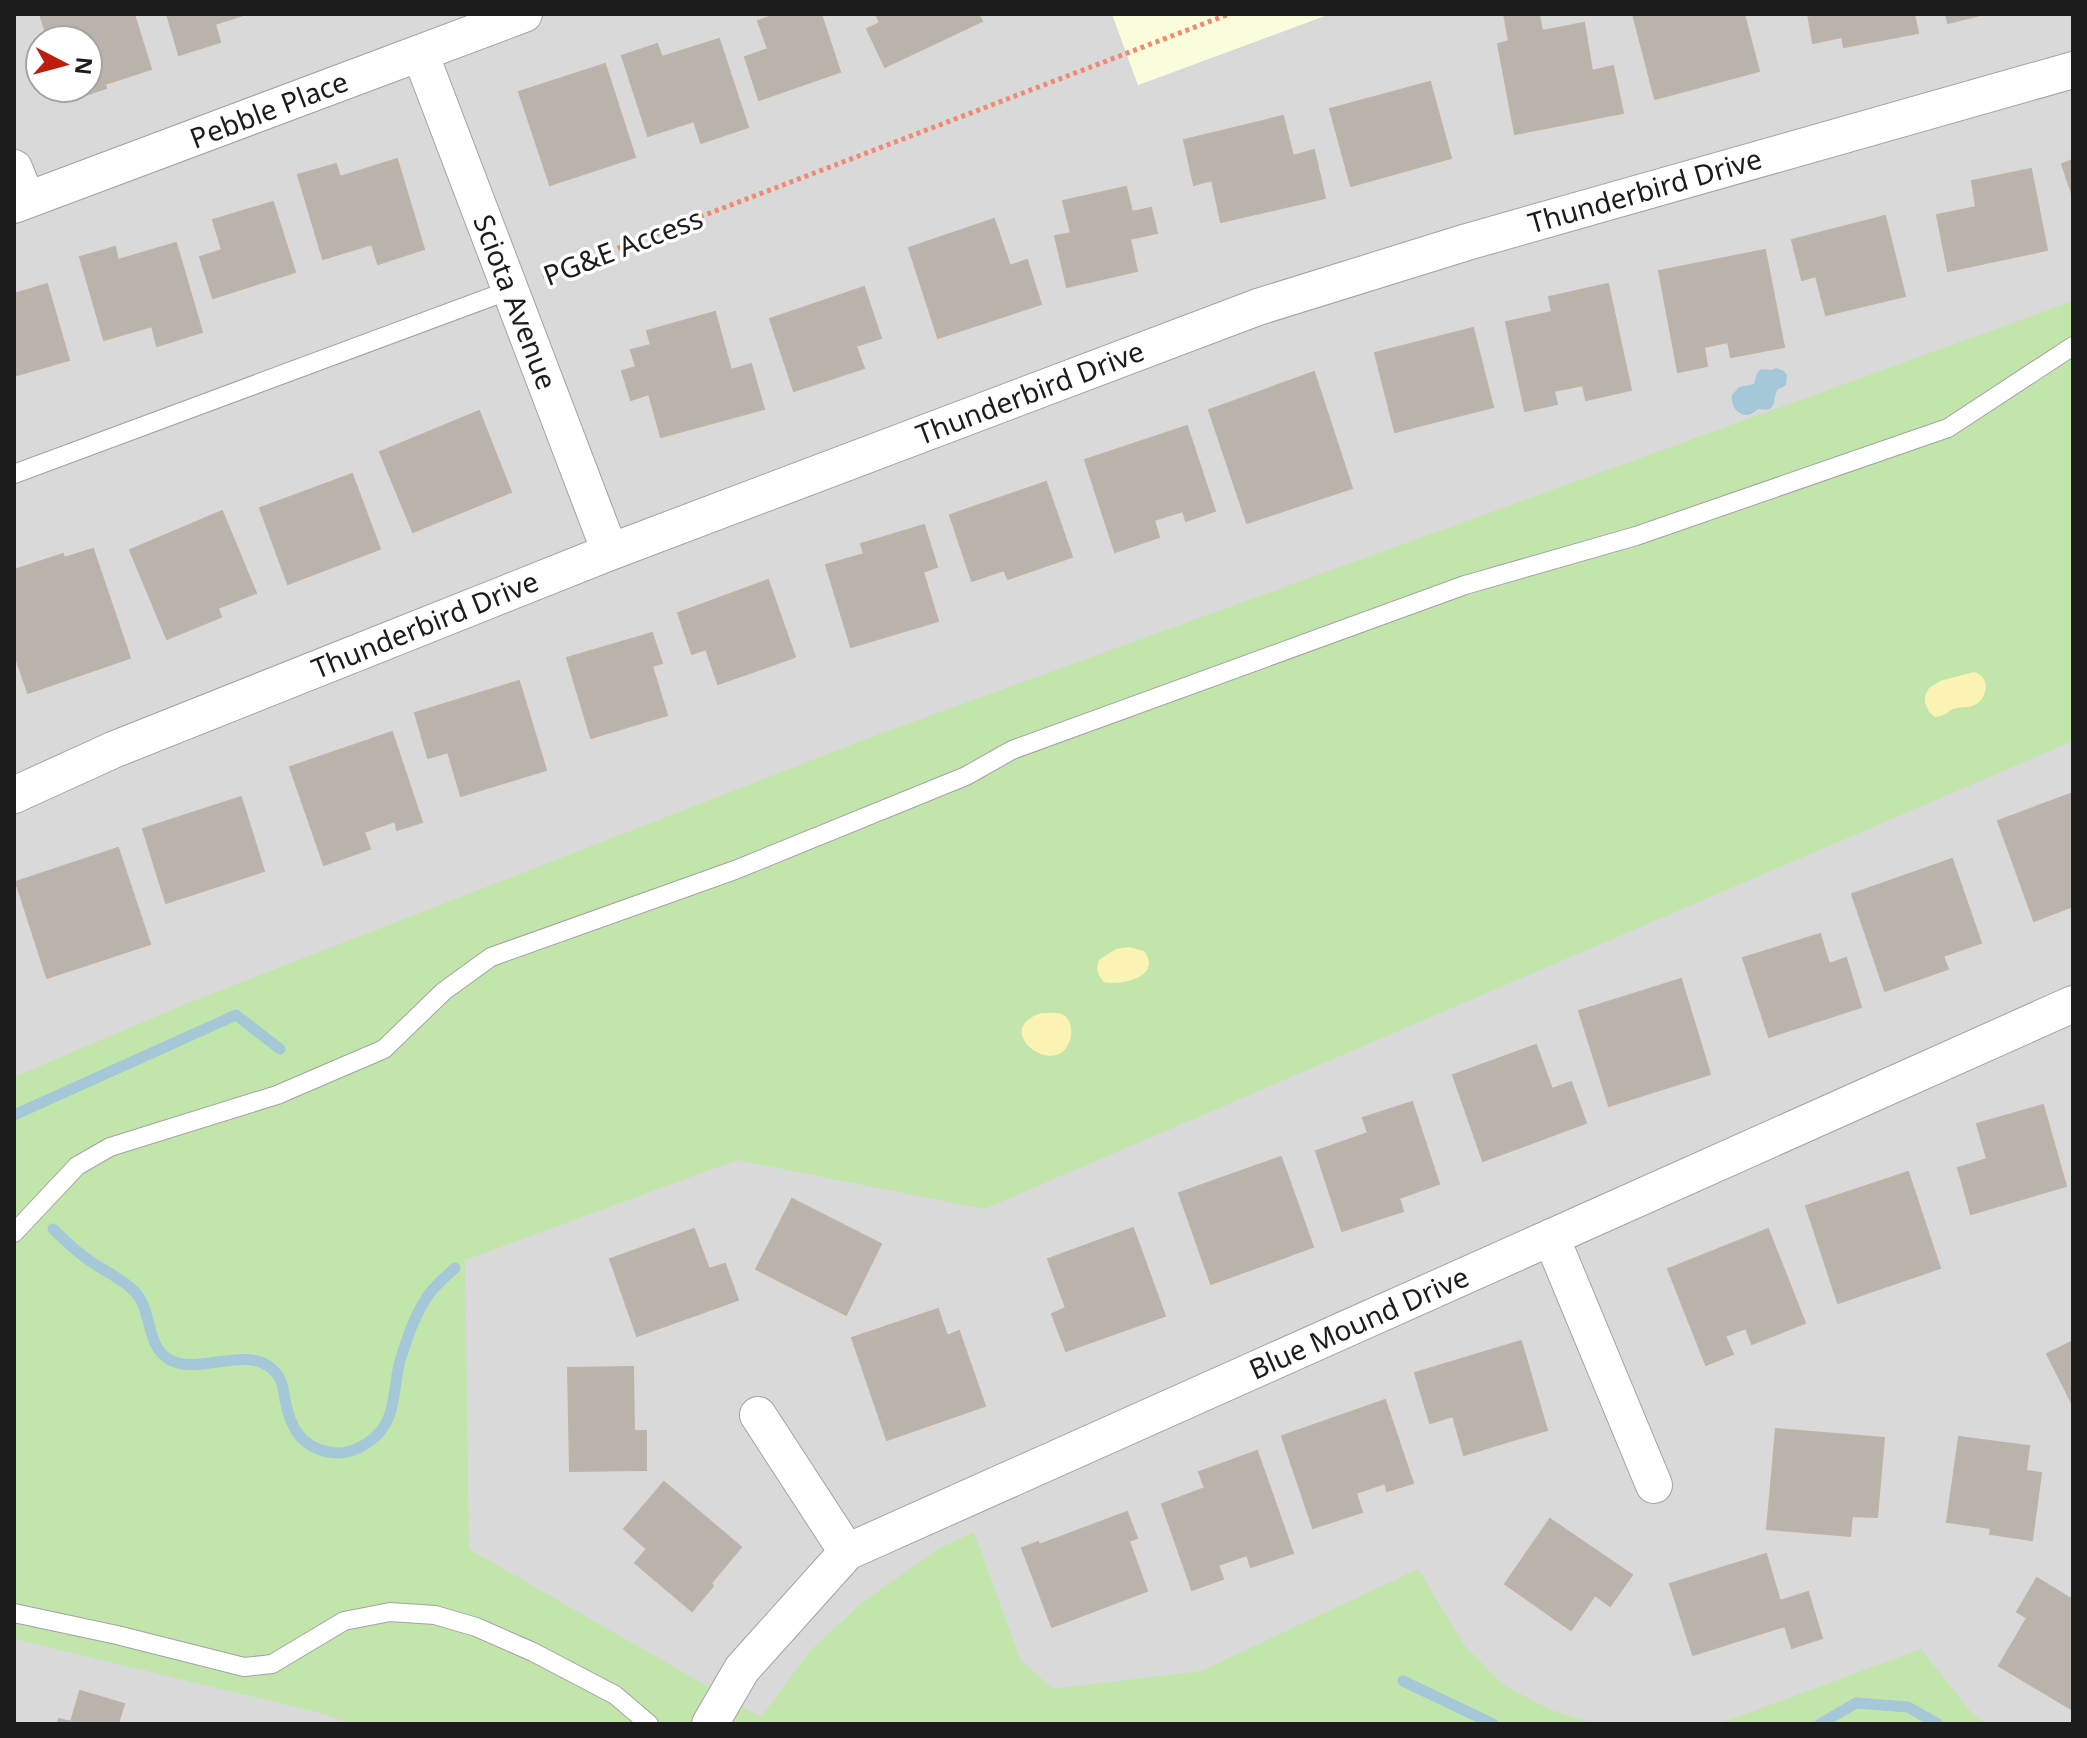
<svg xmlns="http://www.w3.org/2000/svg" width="2087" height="1738" font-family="'Noto Sans',sans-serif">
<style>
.residential{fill:#dad9d9;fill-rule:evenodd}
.education{fill:#fafddc}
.grass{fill:#c2e5ab}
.sand{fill:#faf3b3}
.water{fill:#a5c8d9}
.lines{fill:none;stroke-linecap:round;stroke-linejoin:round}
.stream{stroke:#a5c8d9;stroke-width:11}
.building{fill:#b9b3ac;stroke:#beb3a6;stroke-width:2}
.lane-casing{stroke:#a3a3a3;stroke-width:20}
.street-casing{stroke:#a3a3a3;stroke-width:38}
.path{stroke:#f18a70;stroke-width:5;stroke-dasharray:4 4;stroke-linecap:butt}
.lane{stroke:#fff;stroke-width:18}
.street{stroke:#fff;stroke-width:36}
.labels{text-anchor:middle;stroke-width:7;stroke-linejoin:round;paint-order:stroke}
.street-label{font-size:28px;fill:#1c1c1c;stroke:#fff}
</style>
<rect width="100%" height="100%" fill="#edebe3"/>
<path class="residential" d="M 14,14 L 1112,14 L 1138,85 L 1330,14 L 2073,14 L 2073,1724 L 14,1724 ZM 40,40 L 88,40 L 88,88 L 40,88 Z"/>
<path class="education" d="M 1112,14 L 1330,14 L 1138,85 Z"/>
<path class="grass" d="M 2073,301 L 2073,741 L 984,1209 L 737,1160 L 465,1260 L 469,1549 L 761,1717 L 810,1651 L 864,1601 L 938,1549 L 974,1532 L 1020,1659 L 1053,1689 L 1201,1671 L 1418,1569 L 1465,1646 L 1503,1685 L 1551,1710 L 1595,1724 L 352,1724 L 324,1714 L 14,1639 L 14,1077 L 188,1003 L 874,736 Z
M 1921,1649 L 1974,1716 L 1989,1724 L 1718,1724 Z"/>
<path class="sand" d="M 1974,672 C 1989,676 1989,693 1978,703 C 1971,709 1961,706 1953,709 C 1946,713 1944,716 1935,717 L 1929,712 L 1925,703 L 1925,696 L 1929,688 L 1940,681 Z
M 1129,947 L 1144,951 C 1163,976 1123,986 1104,982 C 1097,974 1096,969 1099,960 L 1116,949 Z
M 1042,1013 C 1048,1013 1056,1012 1062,1014 C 1074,1020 1073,1039 1066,1048 C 1048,1074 992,1028 1042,1013 Z"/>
<path class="water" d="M 1776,368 L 1784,371 L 1787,375 L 1786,385 L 1777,390 C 1772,404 1777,412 1758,409 C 1746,422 1730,412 1732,395 L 1739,387 L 1754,384 L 1757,373 L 1761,369 L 1771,370 Z"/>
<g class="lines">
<path class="stream" d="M 14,1115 L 236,1015 L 280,1049
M 53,1229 C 65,1240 76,1252 90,1261 C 104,1271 123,1279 135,1292 C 153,1311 145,1346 170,1360 C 199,1375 245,1346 271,1368 C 282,1377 283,1387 285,1400 C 290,1426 300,1446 328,1452 C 347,1456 363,1448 377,1435 C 397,1415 393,1386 400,1361 C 407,1338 415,1314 429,1294 C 436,1285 446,1276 455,1268
M 1403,1681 L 1493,1724
M 1820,1724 L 1856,1703 L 1908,1707 L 1938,1724"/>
</g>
<path class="building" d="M 40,14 L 134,14 L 151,69 L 105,84 L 106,88 L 68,101 L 63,88 L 88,88 L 88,40 L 48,40 Z
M 167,14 L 246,14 L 215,24 L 220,42 L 179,55 Z
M 778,14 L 821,14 L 840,72 L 759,100 L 745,57 L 768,49 L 758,21 Z
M 876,14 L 978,14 L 982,21 L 885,67 L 867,29 L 880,23 Z
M 1504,14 L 1539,14 L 1542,31 L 1584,23 L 1592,71 L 1613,66 L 1623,113 L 1515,134 L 1498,44 L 1509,41 Z
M 1633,14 L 1744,14 L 1759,71 L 1655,99 Z
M 1808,14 L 1914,14 L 1918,33 L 1844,47 L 1842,37 L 1813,43 Z
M 1946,14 L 1984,14 L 1948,23 Z
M 719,39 L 748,127 L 701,143 L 694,121 L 648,136 L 622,56 L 657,44 L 662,57 Z
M 605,64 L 635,157 L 550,185 L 519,92 Z
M 1430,82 L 1451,158 L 1351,186 L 1330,109 Z
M 1283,116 L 1293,156 L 1314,150 L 1325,198 L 1221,222 L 1212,180 L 1194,185 L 1184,140 Z
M 397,159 L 424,249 L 378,264 L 372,244 L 323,259 L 298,175 L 336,164 L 340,177 Z
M 2073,160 L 2073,197 L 2062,164 Z
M 2031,169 L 2047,250 L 1948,271 L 1937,215 L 1976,207 L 1972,181 Z
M 1126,187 L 1132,212 L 1151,208 L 1157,233 L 1130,239 L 1137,271 L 1067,287 L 1055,236 L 1071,233 L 1063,201 Z
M 273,202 L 295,272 L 213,298 L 200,257 L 222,250 L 213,220 Z
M 1885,216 L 1905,296 L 1826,315 L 1816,276 L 1802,280 L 1792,240 Z
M 994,219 L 1010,266 L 1027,260 L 1041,304 L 938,338 L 909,248 Z
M 176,243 L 202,332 L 157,346 L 152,326 L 104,340 L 80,257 L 115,247 L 118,260 Z
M 1765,250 L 1784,347 L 1731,357 L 1728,342 L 1704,347 L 1707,366 L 1678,372 L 1659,271 Z
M 47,284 L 69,360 L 14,376 L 14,294 Z
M 1608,284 L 1631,390 L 1586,400 L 1583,385 L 1554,391 L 1557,404 L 1525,411 L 1506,322 L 1552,312 L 1549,297 Z
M 864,287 L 881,338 L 856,346 L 864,368 L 794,391 L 770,319 Z
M 715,312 L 731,370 L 751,364 L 764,409 L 661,437 L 649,394 L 631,400 L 622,371 L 636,367 L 631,350 L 651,345 L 647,331 Z
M 1473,328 L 1493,407 L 1395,432 L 1375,353 Z
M 1314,372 L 1352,488 L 1247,523 L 1209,410 Z
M 479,411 L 511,492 L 413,532 L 380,452 Z
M 1187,426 L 1215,511 L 1186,521 L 1183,511 L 1154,520 L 1159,537 L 1115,552 L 1085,460 Z
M 352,474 L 380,549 L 288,584 L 260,508 Z
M 1046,482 L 1072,557 L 1008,579 L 1004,570 L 972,581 L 950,515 Z
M 222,511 L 256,593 L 218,608 L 221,617 L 167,639 L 130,550 Z
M 924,525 L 937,567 L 923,572 L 938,621 L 851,647 L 826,565 L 864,554 L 861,544 Z
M 93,549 L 130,658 L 28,693 L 14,652 L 14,570 L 63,554 L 64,558 Z
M 768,580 L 795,657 L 718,684 L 706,649 L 692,654 L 678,613 Z
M 652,633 L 662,663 L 652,666 L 667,715 L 591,738 L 567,658 Z
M 519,681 L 546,770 L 461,796 L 448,752 L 428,758 L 415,713 Z
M 392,732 L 422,822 L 397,830 L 395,821 L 364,832 L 370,849 L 324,865 L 290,767 Z
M 2073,793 L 2073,906 L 2034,921 L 1998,821 Z
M 241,797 L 264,871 L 166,903 L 143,829 Z
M 118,848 L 150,944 L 47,978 L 16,882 Z
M 1952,859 L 1981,943 L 1943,956 L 1948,969 L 1885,991 L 1852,894 Z
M 1820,934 L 1829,964 L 1846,958 L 1861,1007 L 1769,1037 L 1743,958 Z
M 1681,979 L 1710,1074 L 1609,1106 L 1579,1011 Z
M 1536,1045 L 1552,1089 L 1571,1082 L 1586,1123 L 1483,1161 L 1453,1075 Z
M 1412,1102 L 1439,1184 L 1399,1198 L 1403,1211 L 1342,1231 L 1316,1151 L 1368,1133 L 1363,1118 Z
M 2043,1105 L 2066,1186 L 1971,1214 L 1958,1168 L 1987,1159 L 1977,1124 Z
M 1281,1157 L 1313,1247 L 1211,1284 L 1179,1193 Z
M 1908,1172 L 1940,1268 L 1838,1303 L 1806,1206 Z
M 792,1199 L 881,1244 L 846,1315 L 756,1269 Z
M 1133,1228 L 1165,1316 L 1066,1351 L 1052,1314 L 1066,1308 L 1048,1259 Z
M 694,1229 L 709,1269 L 725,1264 L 738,1300 L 637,1336 L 610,1259 Z
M 1768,1229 L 1805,1323 L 1752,1344 L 1746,1328 L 1725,1336 L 1733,1354 L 1706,1365 L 1668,1269 Z
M 938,1309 L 947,1336 L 959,1331 L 985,1406 L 887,1440 L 852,1338 Z
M 1521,1341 L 1547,1430 L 1464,1455 L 1453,1416 L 1430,1423 L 1415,1373 Z
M 2073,1341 L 2073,1405 L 2047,1354 Z
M 633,1367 L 634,1431 L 646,1431 L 646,1470 L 570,1471 L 568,1368 Z
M 1385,1400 L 1413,1483 L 1387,1491 L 1385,1483 L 1356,1493 L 1362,1512 L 1313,1528 L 1282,1436 Z
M 1776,1429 L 1884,1438 L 1877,1517 L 1852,1516 L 1850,1536 L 1767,1529 Z
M 1959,1437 L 2029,1446 L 2026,1471 L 2041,1473 L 2032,1540 L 1990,1534 L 1991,1528 L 1947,1522 Z
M 1257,1451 L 1293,1553 L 1251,1567 L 1247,1555 L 1218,1565 L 1223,1579 L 1192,1590 L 1162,1504 L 1205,1488 L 1199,1472 Z
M 664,1482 L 741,1547 L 711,1583 L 713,1586 L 692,1611 L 635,1563 L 647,1549 L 624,1529 Z
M 1127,1512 L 1137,1538 L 1129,1541 L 1147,1591 L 1052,1627 L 1022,1548 L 1038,1542 L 1039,1545 Z
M 1550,1519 L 1632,1575 L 1610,1606 L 1595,1595 L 1571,1630 L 1505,1584 Z
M 1766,1554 L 1780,1601 L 1808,1592 L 1822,1638 L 1792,1648 L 1785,1626 L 1693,1655 L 1670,1584 Z
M 2037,1578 L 2073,1600 L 2073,1710 L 1999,1666 L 2027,1618 L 2017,1612 Z
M 80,1691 L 124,1704 L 118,1724 L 57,1724 L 59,1719 L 71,1722 Z"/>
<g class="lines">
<defs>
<path id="lane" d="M 14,474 L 510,290
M 14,1233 L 77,1166 L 110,1147 L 277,1095 L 384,1049 L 444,991 L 491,957 L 735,870 L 966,776 L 1012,750 L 1465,585 L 1636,536 L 1948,428 L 2073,346
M 14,1613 L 117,1635 L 244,1667 L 272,1664 L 344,1621 L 390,1612 L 435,1615 L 476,1627 L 533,1652 L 615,1695 L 649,1724"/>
<path id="street" d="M 420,53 L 610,552
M 14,168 L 27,200
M 14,205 L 524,14
M 14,795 L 113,750 L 610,552 L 1258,307 L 1467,242 L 2073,70
M 1551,1237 L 1654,1485
M 758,1415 L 847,1552
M 710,1724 L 742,1669 L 847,1552 L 2073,1004"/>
</defs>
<use href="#lane" class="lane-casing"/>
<use href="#street" class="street-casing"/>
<path class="path" d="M 543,277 L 1229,14"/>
<use href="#lane" class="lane"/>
<use href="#street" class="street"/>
</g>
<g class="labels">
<g class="street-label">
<text transform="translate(269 110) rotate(-21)" y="10">Pebble Place</text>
<text transform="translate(1645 191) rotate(-16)" y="10">Thunderbird Drive</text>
<text transform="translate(623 247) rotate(-21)" y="10">PG&amp;E Access</text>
<text transform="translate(515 302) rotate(69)" y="10">Sciota Avenue</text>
<text transform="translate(1030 393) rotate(-21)" y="10">Thunderbird Drive</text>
<text transform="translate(425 625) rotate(-22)" y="10">Thunderbird Drive</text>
<text transform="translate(1359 1323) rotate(-24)" y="10">Blue Mound Drive</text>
</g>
</g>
<rect width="2087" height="1738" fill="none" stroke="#1c1c1c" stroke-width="32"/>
<g transform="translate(64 64) rotate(96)"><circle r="38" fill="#ffffff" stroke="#a4a4a4" stroke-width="2"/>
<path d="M0-6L14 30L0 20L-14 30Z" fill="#bd1d0c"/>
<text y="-12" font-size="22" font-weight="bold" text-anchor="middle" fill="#1c1c1c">N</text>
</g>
</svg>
